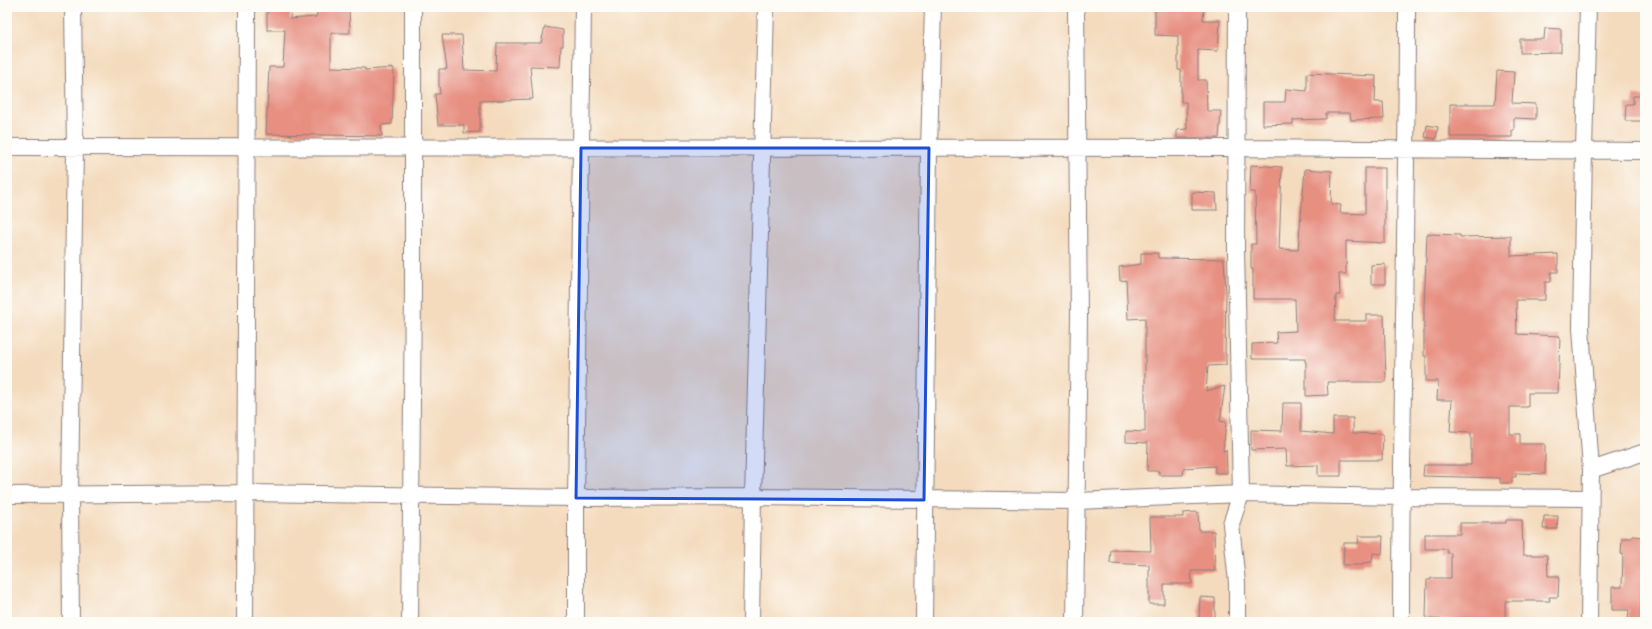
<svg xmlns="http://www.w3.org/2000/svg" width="1652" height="629" font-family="Dekko,sans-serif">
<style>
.building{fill:#e78f81}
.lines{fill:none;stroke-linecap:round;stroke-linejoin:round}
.minor-casing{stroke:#8b7e7c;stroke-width:18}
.minor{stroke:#fff;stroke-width:16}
.marked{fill:#1d4ed8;fill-opacity:0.2;stroke:#1d4ed8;stroke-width:3;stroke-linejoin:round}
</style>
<rect width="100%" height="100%" fill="#fdfcf7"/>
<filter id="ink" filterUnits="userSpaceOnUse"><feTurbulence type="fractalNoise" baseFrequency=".025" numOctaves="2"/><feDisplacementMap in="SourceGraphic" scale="8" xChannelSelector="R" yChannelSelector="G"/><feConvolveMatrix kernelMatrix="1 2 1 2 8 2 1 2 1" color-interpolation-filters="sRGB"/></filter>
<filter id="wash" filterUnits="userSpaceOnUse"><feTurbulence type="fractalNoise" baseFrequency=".012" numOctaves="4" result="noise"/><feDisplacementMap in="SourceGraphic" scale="16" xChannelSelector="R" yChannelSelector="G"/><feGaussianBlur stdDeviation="0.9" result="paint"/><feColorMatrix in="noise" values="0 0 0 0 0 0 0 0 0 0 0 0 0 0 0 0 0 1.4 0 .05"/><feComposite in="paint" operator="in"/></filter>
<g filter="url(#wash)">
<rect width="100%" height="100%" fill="#f4dbbe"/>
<g id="blocks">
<path class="building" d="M 267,7 L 291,7 L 290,19 L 316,17 L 318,7 L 349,7 L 350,33 L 331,33 L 331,67 L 365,68 L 365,70 L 394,68 L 392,124 L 381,125 L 382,136 L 266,134 L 269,67 L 283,67 L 285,30 L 267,30 Z
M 1155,7 L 1204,7 L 1203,20 L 1220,20 L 1218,51 L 1198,50 L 1198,80 L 1206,80 L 1207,111 L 1221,111 L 1219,138 L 1177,138 L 1177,130 L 1187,129 L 1186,102 L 1181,102 L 1181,70 L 1178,70 L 1178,36 L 1155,35 Z
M 545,27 L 563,30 L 563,46 L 561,46 L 560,67 L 530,66 L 533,99 L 480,101 L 480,132 L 464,133 L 464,125 L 438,125 L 435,94 L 440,94 L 439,84 L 439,69 L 447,69 L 442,35 L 462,35 L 464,70 L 496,71 L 497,43 L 541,43 Z
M 1545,28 L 1561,29 L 1561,52 L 1520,53 L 1520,39 L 1544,39 Z
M 1497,71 L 1514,72 L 1512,103 L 1536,104 L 1536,119 L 1514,118 L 1514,130 L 1512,130 L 1512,137 L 1450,137 L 1450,104 L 1495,104 Z
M 1307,73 L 1376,76 L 1375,102 L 1383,102 L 1384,119 L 1351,120 L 1350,113 L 1326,113 L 1326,119 L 1293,120 L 1293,124 L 1263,125 L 1263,102 L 1285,102 L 1286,89 L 1307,91 Z
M 1633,96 L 1645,96 L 1644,121 L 1625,121 L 1626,104 L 1633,104 Z
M 1427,125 L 1438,127 L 1436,139 L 1425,137 Z
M 1251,165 L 1282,167 L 1279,249 L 1298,250 L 1305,169 L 1332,171 L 1331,204 L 1341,205 L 1340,213 L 1365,214 L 1365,168 L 1385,168 L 1385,243 L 1346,241 L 1346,274 L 1339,274 L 1340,295 L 1336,295 L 1335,321 L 1366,321 L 1366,315 L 1384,315 L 1386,382 L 1327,382 L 1328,395 L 1306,396 L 1306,362 L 1305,362 L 1305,359 L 1252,359 L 1252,344 L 1277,343 L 1276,332 L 1296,331 L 1295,299 L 1253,299 L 1253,269 L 1251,269 L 1251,244 L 1256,244 L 1255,192 L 1250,192 Z
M 1192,192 L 1216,193 L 1217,210 L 1192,210 Z
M 1427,234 L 1460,235 L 1460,237 L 1511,236 L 1511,256 L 1558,254 L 1558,272 L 1551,272 L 1551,282 L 1545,282 L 1545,300 L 1516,300 L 1517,334 L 1560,336 L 1558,393 L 1528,393 L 1528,407 L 1510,407 L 1510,434 L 1520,434 L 1520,444 L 1545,444 L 1545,474 L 1516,473 L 1516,477 L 1512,477 L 1512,483 L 1500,483 L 1500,478 L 1423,476 L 1424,465 L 1471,465 L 1471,433 L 1450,432 L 1452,400 L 1437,400 L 1438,381 L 1426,381 L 1426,356 L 1424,356 L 1424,308 Z
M 1141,253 L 1158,253 L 1158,258 L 1224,259 L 1226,292 L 1225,354 L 1226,354 L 1226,365 L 1208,366 L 1206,391 L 1225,386 L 1220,421 L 1226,422 L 1223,451 L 1226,450 L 1227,473 L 1215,473 L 1215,466 L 1184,468 L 1183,475 L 1159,475 L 1159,471 L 1147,471 L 1148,443 L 1126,442 L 1126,431 L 1145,432 L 1145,318 L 1128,319 L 1126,280 L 1120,281 L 1119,267 L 1141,264 Z
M 1385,264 L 1385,284 L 1371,284 L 1371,265 Z
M 1283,403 L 1301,403 L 1301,431 L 1333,434 L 1333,418 L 1353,418 L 1353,433 L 1383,434 L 1382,460 L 1341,460 L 1341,476 L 1318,476 L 1318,465 L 1287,466 L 1286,449 L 1251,450 L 1251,430 L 1282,431 Z
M 1198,512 L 1199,531 L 1214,531 L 1215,571 L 1191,571 L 1192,584 L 1164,584 L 1164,604 L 1149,604 L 1149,565 L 1110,563 L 1111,550 L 1151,551 L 1150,517 L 1183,517 L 1183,513 Z
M 1544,516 L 1558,516 L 1557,529 L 1543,529 Z
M 1506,520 L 1522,520 L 1523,555 L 1547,555 L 1548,576 L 1559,576 L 1558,597 L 1549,597 L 1550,601 L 1505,601 L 1505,622 L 1455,622 L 1455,620 L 1426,619 L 1427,580 L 1431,580 L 1431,578 L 1451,578 L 1451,553 L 1447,553 L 1447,549 L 1425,549 L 1425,534 L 1460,534 L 1460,523 L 1506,523 Z
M 1358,536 L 1383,536 L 1382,554 L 1373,553 L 1372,562 L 1363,563 L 1363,565 L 1343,565 L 1344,543 L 1359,543 Z
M 1632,536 L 1644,537 L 1645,591 L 1641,591 L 1641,622 L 1628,622 L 1629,610 L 1612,610 L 1612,587 L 1622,587 L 1623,554 L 1621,554 L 1622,538 L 1632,538 Z
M 1200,597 L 1215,598 L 1215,622 L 1199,622 Z"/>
</g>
</g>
<g filter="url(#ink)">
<use href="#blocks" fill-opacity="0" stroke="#8b7e7c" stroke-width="1"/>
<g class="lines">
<defs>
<path id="minor" d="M 1237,7 L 1236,250 L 1241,494 L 1231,524 L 1237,583 L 1237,622
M 1588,7 L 1584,149 L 1581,328 L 1591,470 L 1589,622
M 7,147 L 1236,148 L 1645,151
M 1591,470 L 1645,452
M 7,495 L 245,493 L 576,498 L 753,497 L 1077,501 L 1241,494 L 1401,497 L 1590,498
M 71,622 L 70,496 L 75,147 L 73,7
M 245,622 L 247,7
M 410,622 L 413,286 L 413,7
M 576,622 L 576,498 L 583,7
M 751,622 L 753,497 L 766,7
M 924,622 L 929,148 L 933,7
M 1075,622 L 1079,317 L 1076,7
M 1401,622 C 1401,417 1407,212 1407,7"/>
</defs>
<use href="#minor" class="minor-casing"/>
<use href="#minor" class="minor"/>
</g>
</g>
<path class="marked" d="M 581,148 L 929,148 L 924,500 L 576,498 Z"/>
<rect width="1652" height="629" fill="none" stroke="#fdfcf7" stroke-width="24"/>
</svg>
